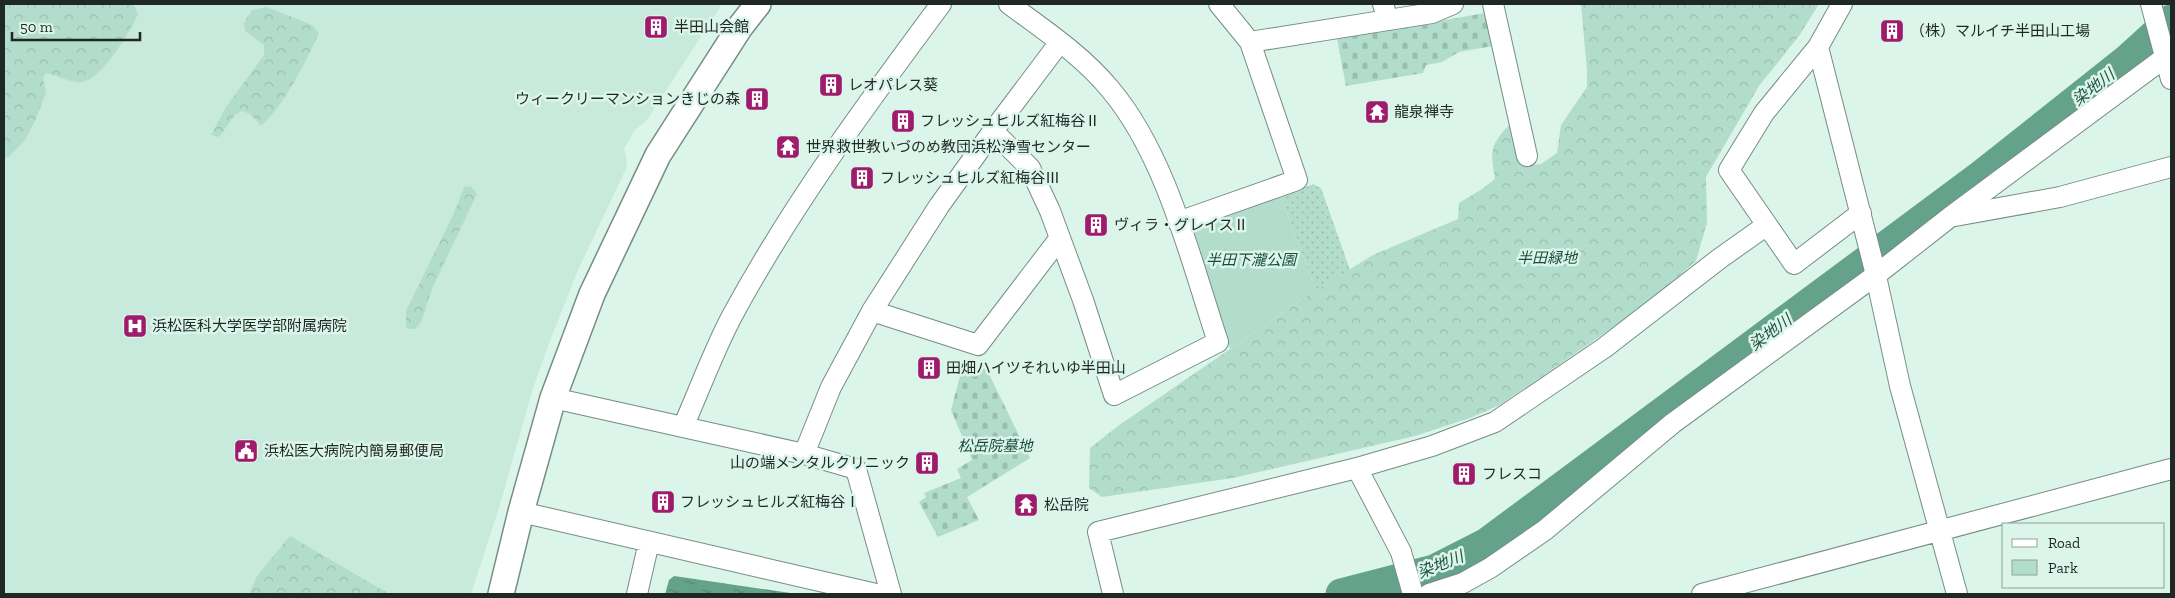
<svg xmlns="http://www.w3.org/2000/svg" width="2175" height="598" font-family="'Zilla Slab','Noto Sans JP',serif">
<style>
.built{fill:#c8eadd}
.grass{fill:url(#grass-dots)}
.forest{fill:url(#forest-crowns)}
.cemetery{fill:url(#cemetery-stones)}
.park{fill:#b2ddcc}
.water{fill:url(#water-ripples)}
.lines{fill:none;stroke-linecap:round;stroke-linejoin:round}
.river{stroke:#65a28c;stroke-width:31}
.minor-casing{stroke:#768d83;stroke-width:22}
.tertiary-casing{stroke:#768d83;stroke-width:28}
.minor{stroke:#fff;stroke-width:20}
.tertiary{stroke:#fff;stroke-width:25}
.labels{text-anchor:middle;stroke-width:5;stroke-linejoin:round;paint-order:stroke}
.poi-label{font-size:15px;fill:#1f2825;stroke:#dbf5ea;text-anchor:start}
.park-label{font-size:15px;font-style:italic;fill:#184c3c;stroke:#dbf5ea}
.water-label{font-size:16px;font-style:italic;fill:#215343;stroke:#dbf5ea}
</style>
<defs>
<pattern id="grass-dots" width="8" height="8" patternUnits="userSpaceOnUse" patternTransform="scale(1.25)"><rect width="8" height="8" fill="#b2ddcc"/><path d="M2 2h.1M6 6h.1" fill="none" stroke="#99beaf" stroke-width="1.8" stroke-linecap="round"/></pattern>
<pattern id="forest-crowns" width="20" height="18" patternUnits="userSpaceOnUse" patternTransform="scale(1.25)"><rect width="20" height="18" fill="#b2ddcc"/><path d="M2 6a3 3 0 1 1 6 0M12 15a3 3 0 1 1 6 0" fill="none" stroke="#99beaf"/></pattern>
<pattern id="cemetery-stones" width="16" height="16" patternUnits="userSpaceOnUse" patternTransform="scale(1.25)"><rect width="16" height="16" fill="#b2ddcc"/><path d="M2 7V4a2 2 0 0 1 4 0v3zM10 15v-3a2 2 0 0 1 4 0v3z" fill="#99beaf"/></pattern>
<pattern id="water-ripples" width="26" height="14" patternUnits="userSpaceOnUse" patternTransform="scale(1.25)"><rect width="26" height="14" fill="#65a28c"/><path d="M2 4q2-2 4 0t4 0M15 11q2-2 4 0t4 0" fill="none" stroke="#538472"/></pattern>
</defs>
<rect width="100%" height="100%" fill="#dbf5ea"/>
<path class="built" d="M 4,4 L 722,4 L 647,120 L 635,130 L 624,149 L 627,160 L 626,169 L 578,270 L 548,346 L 532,392 L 499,508 L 471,594 L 389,594 L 360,577 L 257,576 L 249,594 L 4,594 Z"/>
<path class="grass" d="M 1313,184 L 1321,188 L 1350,270 L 1316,290 L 1281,197 Z"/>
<path class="forest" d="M 4,4 L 133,4 L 138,14 C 130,32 103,77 83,82 C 72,84 57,75 46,73 L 43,78 L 46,93 L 35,121 L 25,140 L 9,157 L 4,158 Z
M 1581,4 L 1819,4 L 1799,36 L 1759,86 L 1706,177 L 1707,223 L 1696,261 L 1650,301 L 1586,346 L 1500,405 L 1470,418 L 1415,436 L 1233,478 L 1102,497 L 1089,488 L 1090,448 L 1118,426 L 1316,290 L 1373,255 L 1458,219 L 1459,203 L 1482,189 L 1495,179 C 1490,150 1490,145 1511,123 L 1520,149 L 1516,158 L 1524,166 L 1541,164 L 1557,153 L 1561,125 L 1587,87 L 1587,71 Z
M 267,7 L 312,25 L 319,33 C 305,63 286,103 261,126 L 250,114 L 242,111 L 235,115 L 219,137 L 211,135 L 226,107 L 264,55 L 264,45 L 245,31 L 244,23 L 252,10 Z
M 471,186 L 477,194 L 432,289 L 421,322 L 415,329 L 410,329 L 406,327 L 406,311 L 454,213 L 464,187 Z
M 290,536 L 386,592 L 389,594 L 249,594 L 257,576 Z"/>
<path class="cemetery" d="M 1485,13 L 1493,46 L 1459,52 L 1442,62 L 1426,65 L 1423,73 L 1346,86 L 1337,39 Z
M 986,368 L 1030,458 L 967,497 L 979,520 L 938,537 L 919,502 L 926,497 L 924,493 L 961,478 L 957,469 L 972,460 L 951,410 L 960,376 Z"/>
<path class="park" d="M 1281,197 L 1316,290 L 1230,349 L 1190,233 L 1198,222 Z"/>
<path class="water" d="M 674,576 L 681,577 L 797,594 L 665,594 L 669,580 Z"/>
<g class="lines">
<path class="river" d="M 1341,594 L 1434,570 L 1487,543 L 1982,175 L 2127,60 L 2171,20"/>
<defs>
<path id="minor" d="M 1383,4 L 1388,20
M 1493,4 L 1527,156
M 2151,4 L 2171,79
M 1250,42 L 1432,13 L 1453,4
M 1818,47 L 1874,267 L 1900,386 L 1957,594
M 993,131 L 1030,168 L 1050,211 L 1083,300 L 1114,395 L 1218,342 C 1191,261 1166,155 1110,89 C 1082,55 1044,30 1009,4
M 1955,216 L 2060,197 L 2171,167
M 1178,222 L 1297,180 L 1250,42 L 1219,4
M 1767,225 L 1794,264 L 1861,213
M 872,311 L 978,345 L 1059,239
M 553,398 L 683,427 C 699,391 713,352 732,316 C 792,205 866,105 941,4
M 683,427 L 804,454 L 856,469 L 891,594
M 804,454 L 831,387 L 872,311 L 939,206 L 993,131 L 1060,42
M 1357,468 L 1401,552 L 1413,594
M 521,512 L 876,594
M 637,594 L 649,542
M 1113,594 L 1098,532 L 1357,468 L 1432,446 L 1495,422 L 1604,348 L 1719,259 L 1767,225 L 1729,170 L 1764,113 L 1818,47 L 1842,4
M 1429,594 L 1463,583 L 1490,568 L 1545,530 L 1673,423 L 1876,275 L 1950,217 L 2171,53
M 1702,594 L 2171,469"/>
<path id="tertiary" d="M 501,594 L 521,512 L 553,398 L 592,294 L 658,155 L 740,27 L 758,4"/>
</defs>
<use href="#minor" class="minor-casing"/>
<use href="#tertiary" class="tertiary-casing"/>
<use href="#minor" class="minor"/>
<use href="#tertiary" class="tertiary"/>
</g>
<defs>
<symbol id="building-square" viewBox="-11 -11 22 22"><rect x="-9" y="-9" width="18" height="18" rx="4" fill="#9f1b6b" stroke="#dbf5ea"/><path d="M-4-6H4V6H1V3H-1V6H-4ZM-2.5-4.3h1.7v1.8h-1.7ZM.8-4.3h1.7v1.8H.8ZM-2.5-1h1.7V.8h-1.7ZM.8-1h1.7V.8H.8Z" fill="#fff"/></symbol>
<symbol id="temple-square" viewBox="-11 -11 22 22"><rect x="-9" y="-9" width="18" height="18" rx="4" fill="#9f1b6b" stroke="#dbf5ea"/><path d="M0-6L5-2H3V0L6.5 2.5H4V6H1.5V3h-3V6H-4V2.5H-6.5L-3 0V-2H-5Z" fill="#fff"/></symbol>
<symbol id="hospital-square" viewBox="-11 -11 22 22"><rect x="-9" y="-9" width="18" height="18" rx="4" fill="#9f1b6b" stroke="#dbf5ea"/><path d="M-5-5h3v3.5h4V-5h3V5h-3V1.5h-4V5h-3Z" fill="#fff"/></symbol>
<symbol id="civic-square" viewBox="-11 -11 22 22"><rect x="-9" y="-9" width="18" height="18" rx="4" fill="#9f1b6b" stroke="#dbf5ea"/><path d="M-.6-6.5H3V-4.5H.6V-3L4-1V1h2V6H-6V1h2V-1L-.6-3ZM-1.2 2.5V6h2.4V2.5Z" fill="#fff"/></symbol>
</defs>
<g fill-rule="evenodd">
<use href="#building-square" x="642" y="13" width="28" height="28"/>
<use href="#building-square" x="1878" y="17" width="28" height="28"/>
<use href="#building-square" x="817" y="71" width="28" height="28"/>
<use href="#building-square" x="743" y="85" width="28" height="28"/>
<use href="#temple-square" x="1363" y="98" width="28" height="28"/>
<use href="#building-square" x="889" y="107" width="28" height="28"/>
<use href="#temple-square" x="774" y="133" width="28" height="28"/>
<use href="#building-square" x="848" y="164" width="28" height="28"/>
<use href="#building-square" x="1082" y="211" width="28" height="28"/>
<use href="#hospital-square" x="121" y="312" width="28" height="28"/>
<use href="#building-square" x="915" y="354" width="28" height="28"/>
<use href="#civic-square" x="232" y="437" width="28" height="28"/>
<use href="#building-square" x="913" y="449" width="28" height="28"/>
<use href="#building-square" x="1450" y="460" width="28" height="28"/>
<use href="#building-square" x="649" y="488" width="28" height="28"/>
<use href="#temple-square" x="1012" y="491" width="28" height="28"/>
</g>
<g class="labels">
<g class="poi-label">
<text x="674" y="32">半田山会館</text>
<text x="1910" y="36">（株）マルイチ半田山工場</text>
<text x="848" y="90">レオパレス葵</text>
<text x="740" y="104" text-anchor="end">ウィークリーマンションきじの森</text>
<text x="1394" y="117">龍泉禅寺</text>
<text x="920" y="126">フレッシュヒルズ紅梅谷Ⅱ</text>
<text x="806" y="152">世界救世教いづのめ教団浜松浄雪センター</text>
<text x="880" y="183">フレッシュヒルズ紅梅谷Ⅲ</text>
<text x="1114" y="230">ヴィラ・グレイスⅡ</text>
<text x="152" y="331">浜松医科大学医学部附属病院</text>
<text x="946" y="373">田畑ハイツそれいゆ半田山</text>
<text x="264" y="456">浜松医大病院内簡易郵便局</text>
<text x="910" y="468" text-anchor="end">山の端メンタルクリニック</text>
<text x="1482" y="479">フレスコ</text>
<text x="680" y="507">フレッシュヒルズ紅梅谷Ⅰ</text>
<text x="1044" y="510">松岳院</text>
</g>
<g class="park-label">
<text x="1547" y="263">半田緑地</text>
<text x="1251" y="265">半田下瀧公園</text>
<text x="995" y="451">松岳院墓地</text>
</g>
<g class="water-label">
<text transform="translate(2093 87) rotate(-38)" y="6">染地川</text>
<text transform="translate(1770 332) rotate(-37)" y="6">染地川</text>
<text transform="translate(1440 564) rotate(-22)" y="6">染地川</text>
</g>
</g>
<rect width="2175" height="598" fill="none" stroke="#1f2825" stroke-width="10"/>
<rect x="2002" y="523" width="162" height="65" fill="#dbf5ea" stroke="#90a39b"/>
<rect x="2012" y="539" width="25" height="8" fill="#ffffff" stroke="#90a39b"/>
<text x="2048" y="548" font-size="15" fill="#1f2825">Road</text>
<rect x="2012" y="560" width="25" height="15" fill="#b2ddcc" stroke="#90a39b"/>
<text x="2048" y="573" font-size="15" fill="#1f2825">Park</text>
<path d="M12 32v8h128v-8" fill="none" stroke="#1f2825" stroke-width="2.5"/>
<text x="20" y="32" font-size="15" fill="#1f2825" stroke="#dbf5ea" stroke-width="4" paint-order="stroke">50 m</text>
</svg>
